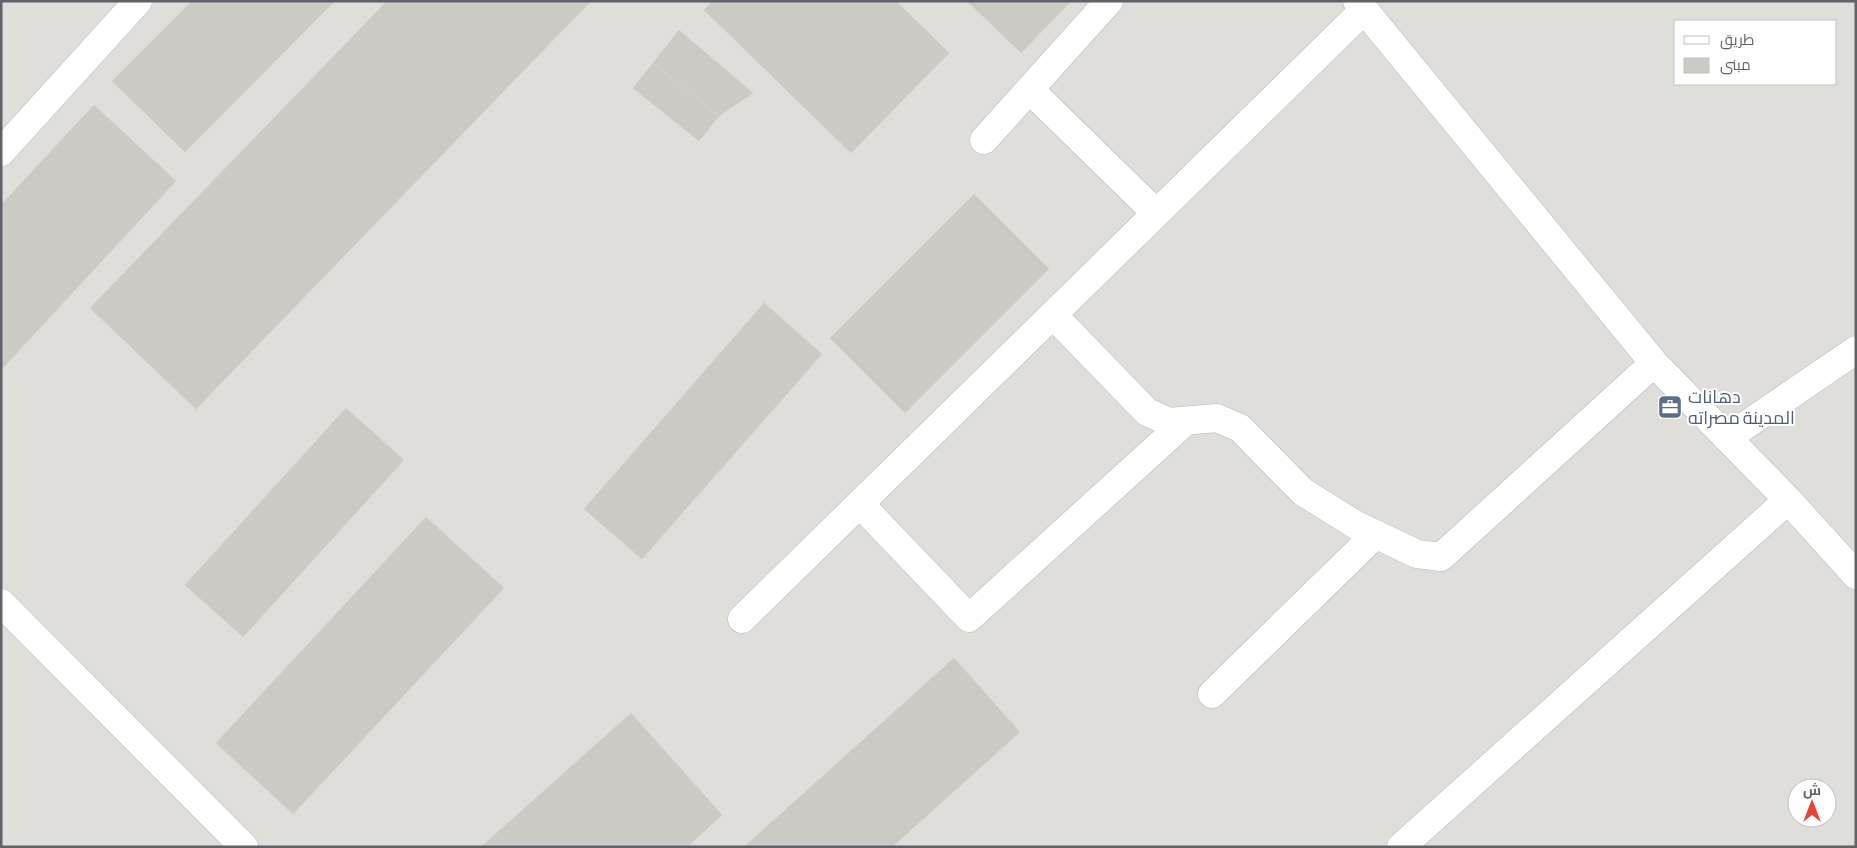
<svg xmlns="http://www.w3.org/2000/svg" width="1857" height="848" font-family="'Alegreya Sans',Cairo,sans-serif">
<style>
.industrial{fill:#e0deda;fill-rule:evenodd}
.building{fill:#cccac5;stroke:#d6d1c6}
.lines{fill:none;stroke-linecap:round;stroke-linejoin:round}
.minor-casing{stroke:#b5b8bc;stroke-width:29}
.minor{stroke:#fff;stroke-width:28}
.labels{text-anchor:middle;stroke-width:4;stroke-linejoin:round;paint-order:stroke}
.service-label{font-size:18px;fill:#4e5e75;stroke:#fff;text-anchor:start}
</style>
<rect width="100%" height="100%" fill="#f1efe8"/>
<path class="industrial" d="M 1,1 L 1856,1 L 1856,847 L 1,847 ZM 1676,21 L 1836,21 L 1836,84 L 1676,84 ZM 1797,788 L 1827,788 L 1827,818 L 1797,818 Z"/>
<path class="building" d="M 192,1 L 335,1 L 185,152 L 112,81 Z
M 387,1 L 591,1 L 196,409 L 90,308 Z
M 713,1 L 896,1 L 949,53 L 851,153 L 704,10 Z
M 967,1 L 1071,1 L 1021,53 Z
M 679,30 L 753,93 L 719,116 L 653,63 Z
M 653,63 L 719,116 L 699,141 L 633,88 Z
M 94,105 L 176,181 L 1,370 L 1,205 Z
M 974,194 L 1049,269 L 905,413 L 830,338 Z
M 764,303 L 822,354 L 642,559 L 584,509 Z
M 346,408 L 404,460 L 243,637 L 185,585 Z
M 426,517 L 504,588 L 293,814 L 216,743 Z
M 954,658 L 1020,732 L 892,847 L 744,847 Z
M 631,713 L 722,815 L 687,847 L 481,847 Z"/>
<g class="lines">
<defs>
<path id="minor" d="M 1357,1 L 1654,363 L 1788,500 L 1856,575
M 1030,90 L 1156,213
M 984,140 L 1109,1
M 1,152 L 138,1
M 1053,315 L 1147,412 L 1169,422 L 1217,418 L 1240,428 L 1303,492 L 1356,525 L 1417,554 L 1441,557 L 1654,363
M 1727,438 L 1856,350
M 860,504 L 969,618 L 1186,421
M 1,603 L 244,847
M 742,619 L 1364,10
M 1212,694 L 1376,534
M 1401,847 L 1788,500"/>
</defs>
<use href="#minor" class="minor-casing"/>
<use href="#minor" class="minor"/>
</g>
<defs>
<symbol id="office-square" viewBox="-11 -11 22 22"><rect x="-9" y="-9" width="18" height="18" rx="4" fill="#5c6f8a" stroke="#fff"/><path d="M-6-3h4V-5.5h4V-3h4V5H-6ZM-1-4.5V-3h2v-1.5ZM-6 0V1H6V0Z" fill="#fff"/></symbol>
</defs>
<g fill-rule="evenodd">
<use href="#office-square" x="1656" y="393" width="28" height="28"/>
</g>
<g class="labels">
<g class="service-label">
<text x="1688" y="403">دهانات<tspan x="1688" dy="21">المدينة مصراته</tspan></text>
</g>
</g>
<rect width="1857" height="848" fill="none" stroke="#5f6368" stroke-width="5"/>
<rect x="1674" y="20" width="162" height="65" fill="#ffffff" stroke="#bfc1c3"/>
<rect x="1684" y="36" width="25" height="8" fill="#ffffff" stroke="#bfc1c3"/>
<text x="1720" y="45" font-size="15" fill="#5f6368">طريق</text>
<rect x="1684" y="58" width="25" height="15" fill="#cccac5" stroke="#bfc1c3"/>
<text x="1720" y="70" font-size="15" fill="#5f6368">مبنى</text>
<g transform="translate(1812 803)"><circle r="24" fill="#ffffff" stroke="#bfc1c3"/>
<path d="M0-4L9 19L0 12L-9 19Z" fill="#ea4335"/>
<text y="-8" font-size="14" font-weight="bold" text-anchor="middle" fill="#5f6368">ش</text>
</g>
</svg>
